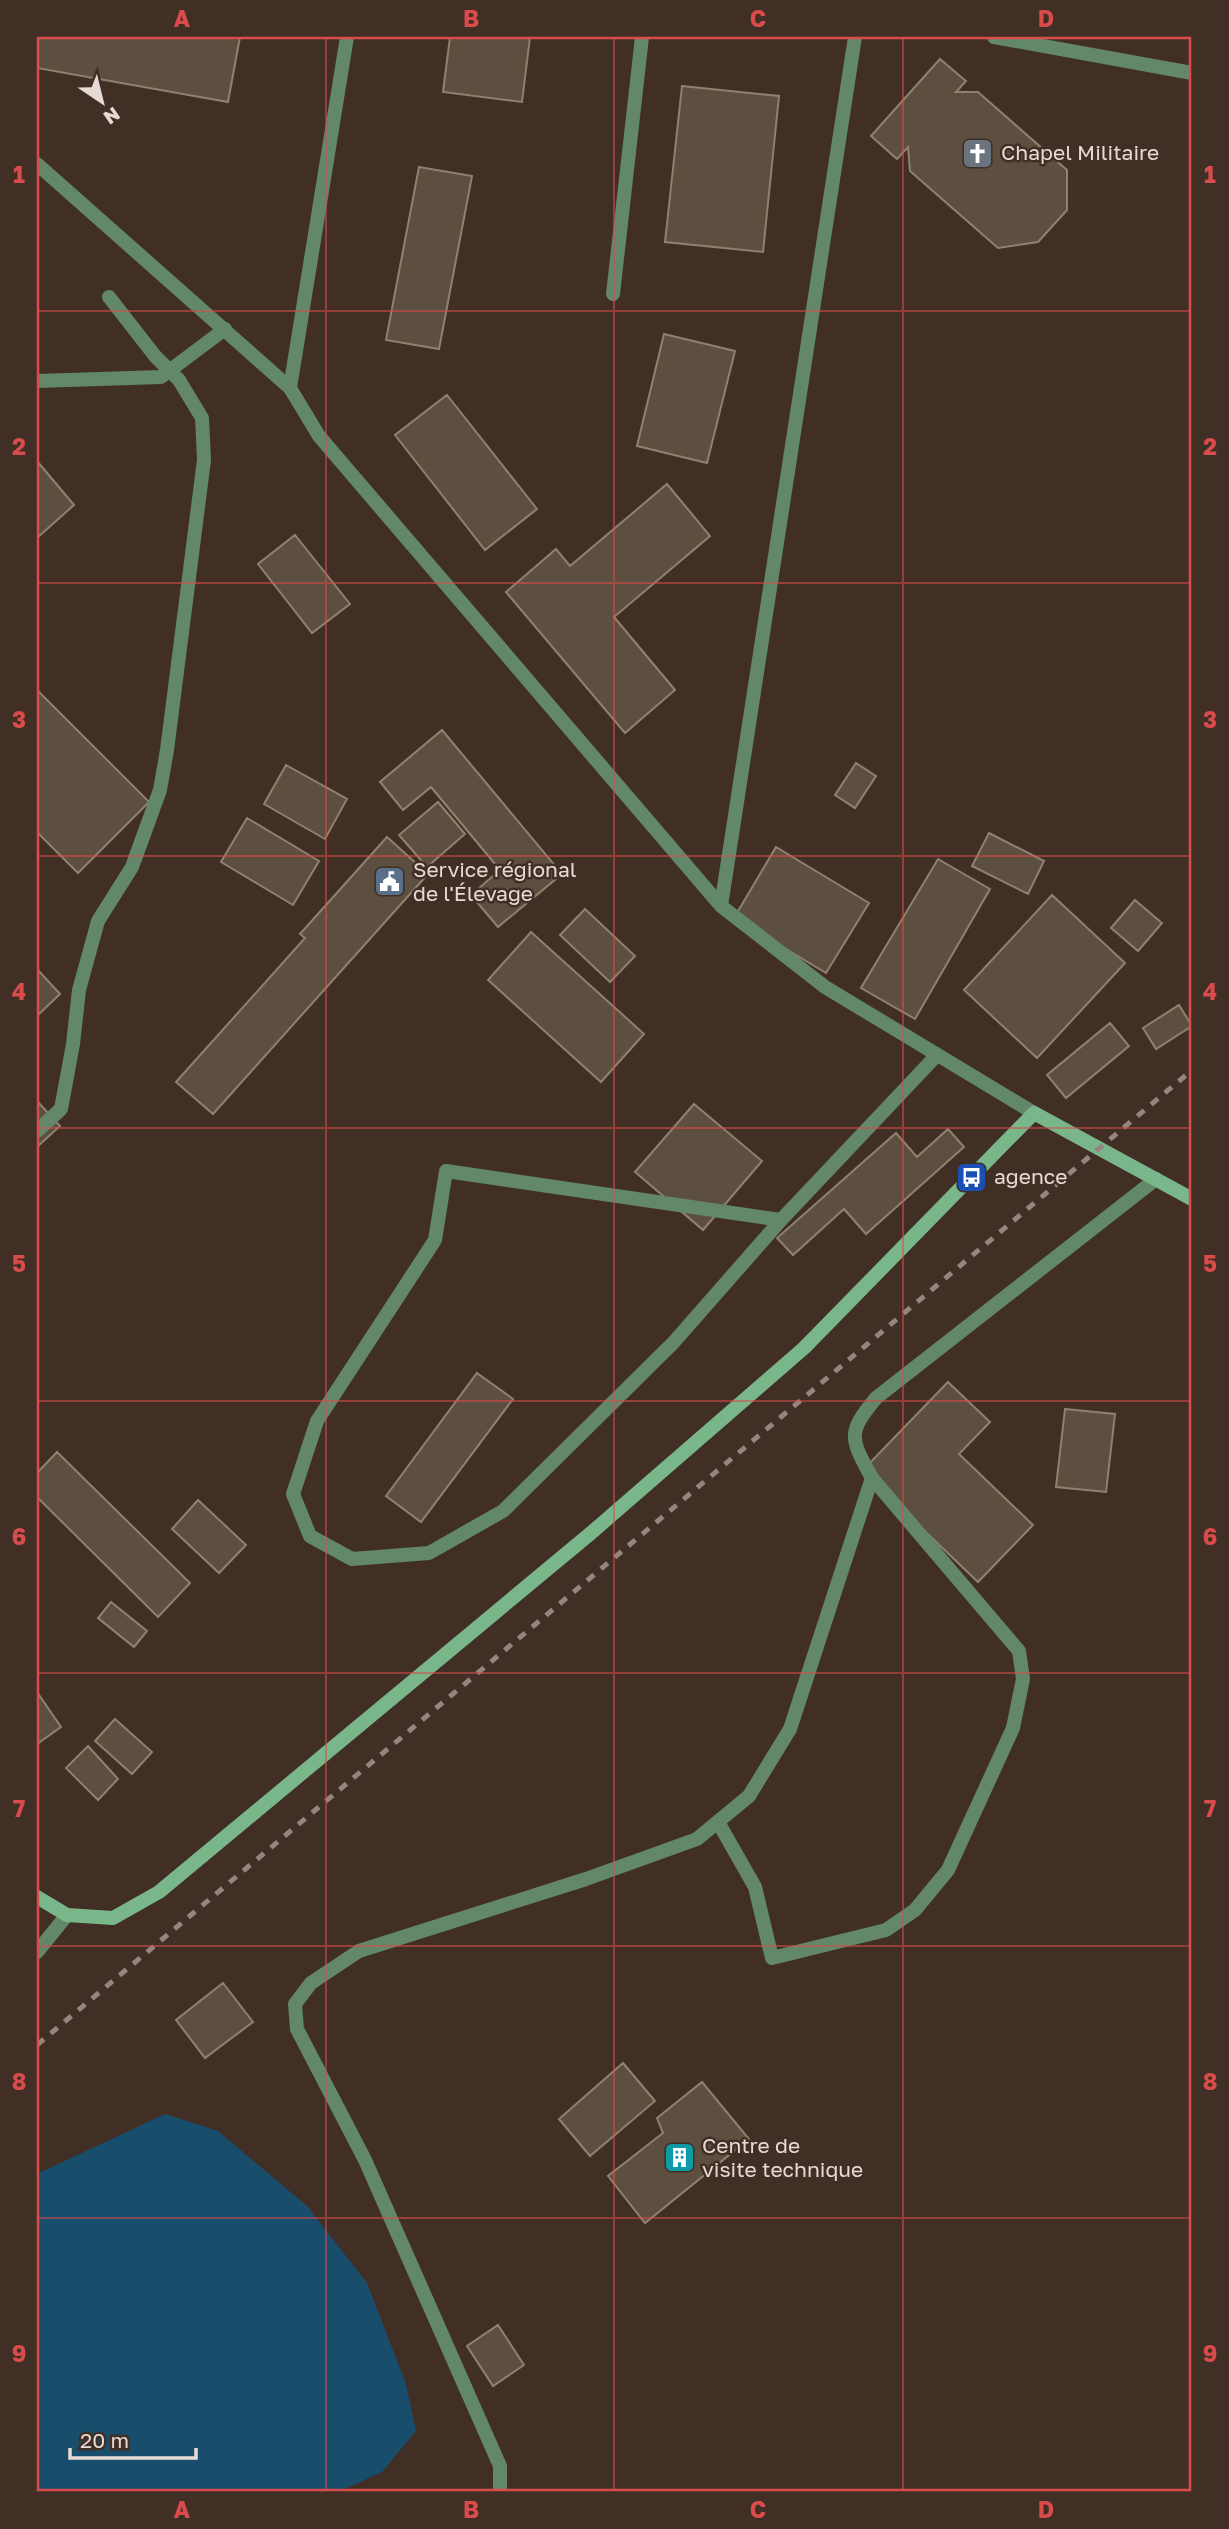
<svg xmlns="http://www.w3.org/2000/svg" width="1229" height="2529" font-family="'Golos Text',sans-serif">
<style>
.water{fill:#194d6c}
.building{fill:#5d4f3f;stroke:#8f816f;stroke-width:2}
.lines{fill:none;stroke-linecap:round;stroke-linejoin:round}
.lane{stroke:#62876b;stroke-width:14}
.street{stroke:#62876b;stroke-width:14}
.secondary{stroke:#79b689;stroke-width:14}
.rail{stroke:#95857e;stroke-width:5;stroke-dasharray:9 9;stroke-linecap:butt}
.grid{fill:none;stroke:#d94c4b;stroke-width:2;stroke-opacity:0.55}
.labels{text-anchor:middle;stroke-width:5;stroke-linejoin:round;paint-order:stroke}
.poi-label{font-size:21px;fill:#e7dad5;stroke:#412f26;text-anchor:start}
.neatline{fill:none;stroke:#d94c4b;stroke-width:2.5}
.grid-label{font-size:23px;text-anchor:middle;font-weight:bold;fill:#d94c4b}
</style>
<rect width="100%" height="100%" fill="#412f26"/>
<path class="water" d="M 165,2114 L 218,2131 L 307,2206 L 367,2283 L 406,2384 L 416,2431 L 382,2472 L 338,2492 L 37,2492 L 37,2174 Z"/>
<path class="building" d="M 37,37 L 240,37 L 228,102 L 37,68 Z
M 450,37 L 530,37 L 522,102 L 443,92 Z
M 940,59 L 966,81 L 956,92 L 978,92 L 1067,170 L 1067,210 L 1038,242 L 998,248 L 910,171 L 908,147 L 897,159 L 871,136 Z
M 682,86 L 779,96 L 763,252 L 665,242 Z
M 419,167 L 472,176 L 439,349 L 386,340 Z
M 664,334 L 735,351 L 707,463 L 637,446 Z
M 447,395 L 537,509 L 485,550 L 395,435 Z
M 37,461 L 74,505 L 37,538 Z
M 667,484 L 710,536 L 614,617 L 675,690 L 625,733 L 506,592 L 556,549 L 570,566 Z
M 295,535 L 350,604 L 312,633 L 258,564 Z
M 37,690 L 149,802 L 78,873 L 37,832 Z
M 442,730 L 562,874 L 498,927 L 471,895 L 500,870 L 431,787 L 403,810 L 380,782 Z
M 856,763 L 876,776 L 855,808 L 835,795 Z
M 286,765 L 347,799 L 325,839 L 264,804 Z
M 438,802 L 465,834 L 427,867 L 399,835 Z
M 247,818 L 319,861 L 293,905 L 221,862 Z
M 989,833 L 1044,861 L 1028,894 L 972,866 Z
M 387,837 L 428,874 L 213,1114 L 176,1082 L 305,938 L 300,934 Z
M 776,847 L 869,903 L 826,973 L 734,918 Z
M 938,859 L 990,889 L 915,1019 L 861,988 Z
M 1052,895 L 1125,963 L 1037,1058 L 964,990 Z
M 1135,900 L 1162,923 L 1138,951 L 1111,928 Z
M 585,909 L 635,956 L 610,982 L 560,935 Z
M 531,932 L 644,1034 L 601,1082 L 488,980 Z
M 37,969 L 60,994 L 37,1016 Z
M 1179,1005 L 1192,1026 L 1156,1049 L 1143,1028 Z
M 1110,1023 L 1129,1046 L 1066,1098 L 1047,1075 Z
M 37,1101 L 60,1126 L 37,1147 Z
M 694,1104 L 762,1161 L 703,1230 L 635,1172 Z
M 948,1129 L 964,1147 L 866,1234 L 844,1209 L 793,1255 L 777,1238 L 896,1133 L 917,1157 Z
M 477,1373 L 513,1399 L 421,1522 L 386,1496 Z
M 948,1382 L 990,1422 L 959,1454 L 1033,1525 L 978,1582 L 862,1471 Z
M 1065,1409 L 1115,1414 L 1106,1492 L 1056,1487 Z
M 57,1452 L 190,1583 L 158,1617 L 37,1497 L 37,1473 Z
M 198,1500 L 246,1545 L 219,1573 L 172,1529 Z
M 111,1602 L 147,1631 L 134,1647 L 98,1618 Z
M 37,1692 L 61,1727 L 37,1744 Z
M 115,1719 L 152,1752 L 132,1774 L 95,1741 Z
M 88,1746 L 118,1779 L 98,1800 L 66,1768 Z
M 223,1983 L 253,2022 L 205,2058 L 176,2020 Z
M 623,2063 L 655,2101 L 590,2156 L 559,2119 Z
M 702,2082 L 749,2139 L 645,2223 L 608,2176 L 663,2133 L 657,2118 Z
M 498,2325 L 524,2365 L 493,2386 L 467,2346 Z"/>
<g class="lines">
<path class="lane" d="M 37,381 L 161,377 L 225,329
M 718,1822 L 755,1887 L 772,1958 L 886,1930 L 915,1910 L 948,1870 L 1013,1728 L 1023,1679 L 1019,1651 L 872,1478 C 850,1438 847,1433 876,1398 L 1156,1179
M 500,2492 L 500,2466 L 365,2160 L 297,2029 L 295,2004 L 311,1983 L 359,1951 L 586,1879 L 697,1839 L 749,1796 L 790,1729 L 872,1478"/>
<path class="street" d="M 347,37 L 290,388 L 319,436 L 721,906 L 825,987 L 1034,1113
M 994,37 L 1192,73
M 37,164 L 290,388
M 613,294 L 642,37
M 721,906 L 855,37
M 37,1131 L 61,1109 L 73,1044 L 79,990 L 98,921 L 132,867 L 160,790 L 167,750 L 204,460 L 202,418 L 179,380 L 155,356 L 109,297
M 781,1220 L 446,1171 L 435,1240 L 317,1421 L 293,1494 L 310,1536 L 352,1559 L 429,1553 L 503,1511 L 673,1343 L 781,1220 L 937,1055
M 37,1952 L 67,1915"/>
<path class="secondary" d="M 37,1897 L 67,1915 L 113,1918 L 159,1892 L 591,1533 L 804,1348 L 1034,1113 L 1192,1199"/>
<path class="rail" d="M 37,2045 L 1192,1070"/>
</g>
<path class="grid" d="M 326,37 L 326,2492M 614,37 L 614,2492M 903,37 L 903,2492M 37,311 L 1192,311M 37,583 L 1192,583M 37,856 L 1192,856M 37,1128 L 1192,1128M 37,1401 L 1192,1401M 37,1673 L 1192,1673M 37,1946 L 1192,1946M 37,2218 L 1192,2218"/>
<defs>
<symbol id="church-square" viewBox="-11 -11 22 22"><rect x="-9" y="-9" width="18" height="18" rx="4" fill="#6b7280" stroke="#412f26"/><path d="M-1.2-6h2.4v3.5h3.3v2.4h-3.3V6h-2.4V-.1h-3.3v-2.4h3.3Z" fill="#fff"/></symbol>
<symbol id="civic-square" viewBox="-11 -11 22 22"><rect x="-9" y="-9" width="18" height="18" rx="4" fill="#5c6f8a" stroke="#412f26"/><path d="M-.6-6.5H3V-4.5H.6V-3L4-1V1h2V6H-6V1h2V-1L-.6-3ZM-1.2 2.5V6h2.4V2.5Z" fill="#fff"/></symbol>
<symbol id="bus-square" viewBox="-11 -11 22 22"><rect x="-9" y="-9" width="18" height="18" rx="4" fill="#1a4fb4" stroke="#412f26"/><path d="M-5-6H5V4H4V6H2V4H-2V6H-4V4H-5ZM-3.5-4V0h7V-4ZM-3.5 1.2v1.5H-2V1.2ZM2 1.2v1.5H3.5V1.2Z" fill="#fff"/></symbol>
<symbol id="building-square" viewBox="-11 -11 22 22"><rect x="-9" y="-9" width="18" height="18" rx="4" fill="#0f9aa8" stroke="#412f26"/><path d="M-4-6H4V6H1V3H-1V6H-4ZM-2.5-4.3h1.7v1.8h-1.7ZM.8-4.3h1.7v1.8H.8ZM-2.5-1h1.7V.8h-1.7ZM.8-1h1.7V.8H.8Z" fill="#fff"/></symbol>
</defs>
<g fill-rule="evenodd">
<use href="#church-square" x="960" y="136" width="35" height="35"/>
<use href="#civic-square" x="372" y="864" width="35" height="35"/>
<use href="#bus-square" x="954" y="1160" width="35" height="35"/>
<use href="#building-square" x="662" y="2140" width="35" height="35"/>
</g>
<g class="labels">
<g class="poi-label">
<text x="1001" y="160">Chapel Militaire</text>
<text x="413" y="877">Service régional<tspan x="413" dy="24">de l'Élevage</tspan></text>
<text x="994" y="1184">agence</text>
<text x="702" y="2153">Centre de<tspan x="702" dy="24">visite technique</tspan></text>
</g>
</g>
<rect width="1229" height="2529" fill="none" stroke="#412f26" stroke-width="77"/>
<g transform="translate(102 102) rotate(145)" stroke="#412f26" stroke-width="5" paint-order="stroke">
<path d="M0-5L12 26L0 18L-12 26Z" fill="#e7dad5"/>
<text y="-10" font-size="19" font-weight="bold" text-anchor="middle" fill="#e7dad5">N</text>
</g>
<path d="M70 2448v10h126v-10" fill="none" stroke="#e7dad5" stroke-width="3.5"/>
<text x="80" y="2448" font-size="21" fill="#e7dad5" stroke="#412f26" stroke-width="5" paint-order="stroke">20 m</text>
<rect x="38" y="38" width="1152" height="2452" class="neatline"/>
<g class="grid-label">
<text x="182" y="27">A</text>
<text x="471" y="27">B</text>
<text x="758" y="27">C</text>
<text x="1046" y="27">D</text>
<text x="19" y="183">1</text>
<text x="1210" y="183">1</text>
<text x="19" y="455">2</text>
<text x="1210" y="455">2</text>
<text x="19" y="728">3</text>
<text x="1210" y="728">3</text>
<text x="19" y="1000">4</text>
<text x="1210" y="1000">4</text>
<text x="19" y="1272">5</text>
<text x="1210" y="1272">5</text>
<text x="19" y="1545">6</text>
<text x="1210" y="1545">6</text>
<text x="19" y="1817">7</text>
<text x="1210" y="1817">7</text>
<text x="19" y="2090">8</text>
<text x="1210" y="2090">8</text>
<text x="19" y="2362">9</text>
<text x="1210" y="2362">9</text>
<text x="182" y="2518">A</text>
<text x="471" y="2518">B</text>
<text x="758" y="2518">C</text>
<text x="1046" y="2518">D</text>
</g>
</svg>
